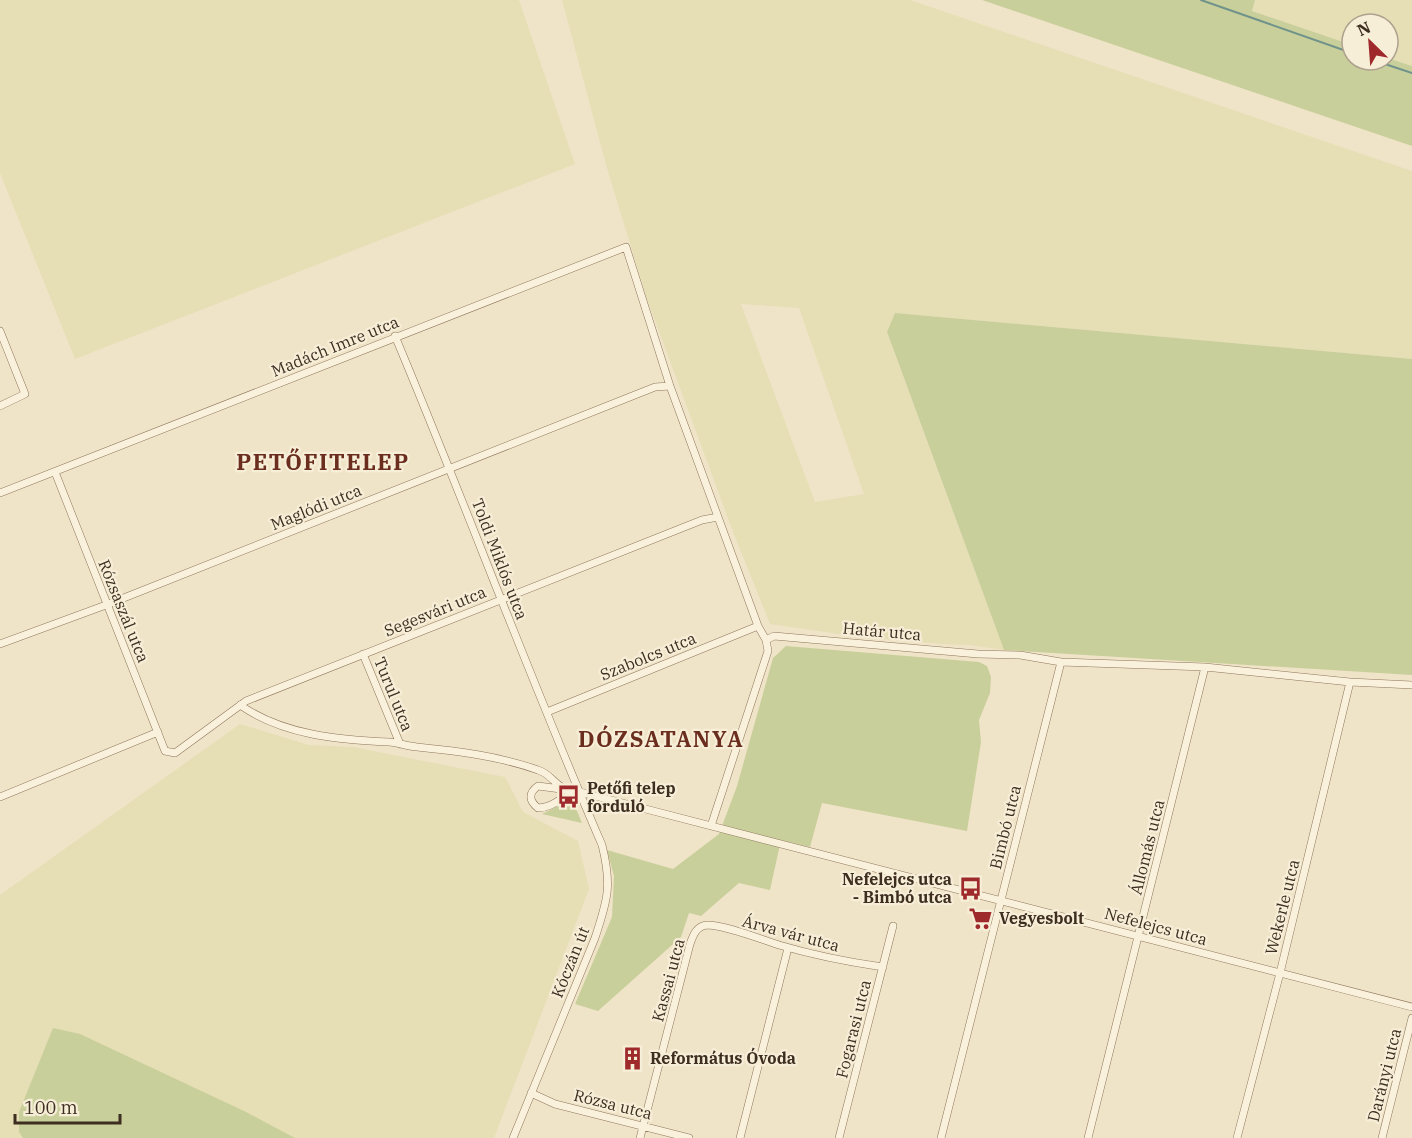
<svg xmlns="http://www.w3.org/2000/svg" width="1412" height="1138" font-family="'IBM Plex Serif',serif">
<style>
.farmland{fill:#e6deb5;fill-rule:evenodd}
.green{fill:#c9cf9b}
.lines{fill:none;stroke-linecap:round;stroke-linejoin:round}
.stream{stroke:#6f938a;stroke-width:2}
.minor-casing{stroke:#8d765c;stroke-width:8}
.minor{stroke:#faf1dc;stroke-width:7}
.labels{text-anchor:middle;stroke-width:4.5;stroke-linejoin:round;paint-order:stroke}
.street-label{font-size:16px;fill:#3d2e20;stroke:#f7eed8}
.poi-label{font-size:16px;font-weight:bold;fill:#3d2e20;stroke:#f7eed8;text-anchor:start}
.district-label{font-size:22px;font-weight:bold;letter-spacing:1.5px;fill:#6b2e1e;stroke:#f7eed8}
</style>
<rect width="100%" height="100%" fill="#f0e4c8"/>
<path class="farmland" d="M 0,0 L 519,0 L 575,164 L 75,359 L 0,173 Z
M 562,0 L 910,0 L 1412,171 L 1412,359 L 895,313 L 887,333 L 1004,650 L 969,645 L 942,644 L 859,637 L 770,624 L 735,537 L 646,296 L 606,165 ZM 741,304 L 799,308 L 864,494 L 815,502 Z
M 1255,0 L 1412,0 L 1412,66 L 1388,58 L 1388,24 L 1352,24 L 1352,45 L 1252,11 Z
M 240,724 L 309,745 L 353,747 L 505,777 L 523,812 L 578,841 L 589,889 L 494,1138 L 0,1138 L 0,895 Z"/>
<path class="green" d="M 982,0 L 1255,0 L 1252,11 L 1352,45 L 1352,60 L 1388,60 L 1388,58 L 1412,66 L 1412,146 Z
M 895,313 L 1412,359 L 1412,675 L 1004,650 L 887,332 Z
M 786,646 L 979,662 L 987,666 L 991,677 L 990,693 L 979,720 L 981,742 L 967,831 L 822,803 L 810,847 L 781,840 L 770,890 L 739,883 L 701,916 L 689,913 L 681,937 L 598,1011 L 575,1004 L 612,917 L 614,876 L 607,850 L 673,869 L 719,834 L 737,786 L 773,658 Z
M 572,799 L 582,823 L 542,814 Z
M 53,1028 L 80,1034 L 244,1111 L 295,1138 L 23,1138 L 19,1132 L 19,1112 Z"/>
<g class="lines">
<path class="stream" d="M 1201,0 L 1352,53
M 1373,60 L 1412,73"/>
<defs>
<path id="minor" d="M 0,331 L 25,394 L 0,406
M 395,336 C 466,505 529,677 602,845 C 612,885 608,899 595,938 L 513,1138
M 55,472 L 165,751 L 175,753 L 246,701 L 702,520 L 718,517
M 0,493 L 626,247 L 670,386 L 758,626 L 766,640 L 768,651 L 711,826
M 766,640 L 774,636 L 978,654 L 1020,655 L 1061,662 L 1205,667 L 1350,682 L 1412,685
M 0,644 L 106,605 L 655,387 L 670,386
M 363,654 L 400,744
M 240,705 C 283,735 339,740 389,742 C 399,743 407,746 417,747 C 457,751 499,756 538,770 C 549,773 554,783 563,788
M 547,712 L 758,626
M 576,791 C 562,796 553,808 538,808 C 529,801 528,793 538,786 L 576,791 L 1412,1007
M 0,797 L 158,732
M 531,1093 L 555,1104 L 689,1138
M 640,1138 L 690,944 C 693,936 696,926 707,925 C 725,925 760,939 779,945 C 813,955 848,962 883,967
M 740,1138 L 788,948
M 839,1138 L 893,926
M 941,1138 L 1061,662
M 1088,1138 L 1205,667
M 1237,1138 L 1280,973 L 1350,682
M 1382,1138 L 1412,1018"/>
</defs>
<use href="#minor" class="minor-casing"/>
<use href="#minor" class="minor"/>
</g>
<defs>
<symbol id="bus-bare" viewBox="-9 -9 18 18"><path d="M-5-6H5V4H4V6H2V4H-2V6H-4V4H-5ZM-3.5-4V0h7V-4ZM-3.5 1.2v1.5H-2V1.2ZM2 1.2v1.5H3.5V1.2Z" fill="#9e2a2b" stroke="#f7eed8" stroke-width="2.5" paint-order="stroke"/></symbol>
<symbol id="supermarket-bare" viewBox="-9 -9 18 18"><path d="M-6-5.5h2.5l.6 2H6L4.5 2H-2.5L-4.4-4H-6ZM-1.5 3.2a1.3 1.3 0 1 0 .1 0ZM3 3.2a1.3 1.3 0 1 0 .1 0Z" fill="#9e2a2b" stroke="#f7eed8" stroke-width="2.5" paint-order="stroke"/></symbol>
<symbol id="building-bare" viewBox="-9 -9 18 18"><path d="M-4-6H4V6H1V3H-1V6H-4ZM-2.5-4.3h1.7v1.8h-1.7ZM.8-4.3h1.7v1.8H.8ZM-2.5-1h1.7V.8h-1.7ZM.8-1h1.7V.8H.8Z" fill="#9e2a2b" stroke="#f7eed8" stroke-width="2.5" paint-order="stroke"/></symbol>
</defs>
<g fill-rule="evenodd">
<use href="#bus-bare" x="552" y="780" width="33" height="33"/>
<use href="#bus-bare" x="954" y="872" width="33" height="33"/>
<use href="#supermarket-bare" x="964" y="902" width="33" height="33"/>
<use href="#building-bare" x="616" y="1042" width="33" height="33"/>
</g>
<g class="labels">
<g class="street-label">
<text transform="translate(335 346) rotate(-22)" y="6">Madách Imre utca</text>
<text transform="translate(316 507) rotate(-22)" y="6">Maglódi utca</text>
<text transform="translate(500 559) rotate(69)" y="6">Toldi Miklós utca</text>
<text transform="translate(124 611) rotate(68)" y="6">Rózsaszál utca</text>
<text transform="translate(435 611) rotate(-22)" y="6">Segesvári utca</text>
<text transform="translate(882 631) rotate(5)" y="6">Határ utca</text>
<text transform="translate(648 656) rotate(-22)" y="6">Szabolcs utca</text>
<text transform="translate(394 694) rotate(68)" y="6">Turul utca</text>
<text transform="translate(1005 827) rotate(-76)" y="6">Bimbó utca</text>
<text transform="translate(1147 847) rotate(-76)" y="6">Állomás utca</text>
<text transform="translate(1282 907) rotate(-76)" y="6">Wekerle utca</text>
<text transform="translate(1156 926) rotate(15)" y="6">Nefelejcs utca</text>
<text transform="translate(791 933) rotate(15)" y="6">Árva vár utca</text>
<text transform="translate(570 962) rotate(-68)" y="6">Kóczán út</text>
<text transform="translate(668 980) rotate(-75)" y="6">Kassai utca</text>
<text transform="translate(853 1029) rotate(-76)" y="6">Fogarasi utca</text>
<text transform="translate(1384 1075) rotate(-76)" y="6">Darányi utca</text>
<text transform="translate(613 1104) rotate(14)" y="6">Rózsa utca</text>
</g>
<g class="poi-label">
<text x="587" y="794">Petőfi telep<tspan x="587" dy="18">forduló</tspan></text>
<text x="952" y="885" text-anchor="end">Nefelejcs utca<tspan x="952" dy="18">- Bimbó utca</tspan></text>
<text x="999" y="924">Vegyesbolt</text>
<text x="650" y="1064">Református Óvoda</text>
</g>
<g class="district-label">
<text x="323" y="470">PETŐFITELEP</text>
<text x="661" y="747">DÓZSATANYA</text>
</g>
</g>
<g transform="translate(1370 42) rotate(335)"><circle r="28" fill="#f7eed8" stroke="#ada18e" stroke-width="1.5"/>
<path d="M0-4.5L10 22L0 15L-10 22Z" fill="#9e2a2b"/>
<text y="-9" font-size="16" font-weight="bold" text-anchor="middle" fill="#3d2e20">N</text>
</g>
<path d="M15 1114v9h105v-9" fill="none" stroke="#3d2e20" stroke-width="3"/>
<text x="24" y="1114" font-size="18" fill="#3d2e20" stroke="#f7eed8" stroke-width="4.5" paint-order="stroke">100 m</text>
</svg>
